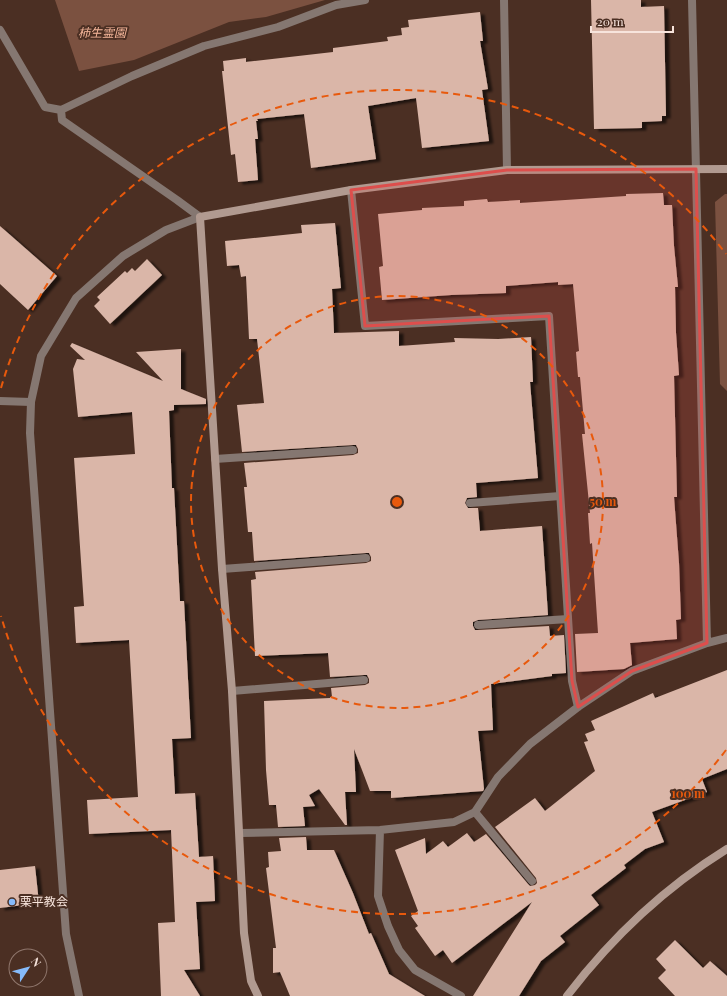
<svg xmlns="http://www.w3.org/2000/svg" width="727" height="996" font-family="'Playfair Display','Noto Sans JP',serif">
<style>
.green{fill:#7b5140}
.building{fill:#dab6a8;filter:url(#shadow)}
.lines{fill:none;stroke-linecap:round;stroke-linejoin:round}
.lane{stroke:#857771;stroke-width:8}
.street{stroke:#857771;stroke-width:8}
.secondary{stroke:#b19a90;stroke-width:8}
.marked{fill:#dd4e4c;fill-opacity:0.2;stroke:#dd4e4c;stroke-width:3;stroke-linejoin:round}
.ring{fill:none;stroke:#e8590c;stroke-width:2;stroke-dasharray:7 5}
.poi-dot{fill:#86bbfb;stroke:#4b2f23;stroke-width:1.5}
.labels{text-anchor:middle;stroke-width:4;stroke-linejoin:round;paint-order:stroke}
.park-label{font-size:12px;font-style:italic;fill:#f8b89c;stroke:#4b2f23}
.poi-label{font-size:12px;fill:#f7e4dc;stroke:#4b2f23;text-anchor:start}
.centre{fill:#e8590c;stroke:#4b2f23;stroke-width:2}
.ring-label{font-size:12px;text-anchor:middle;font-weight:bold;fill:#e8590c;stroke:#4b2f23;stroke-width:4;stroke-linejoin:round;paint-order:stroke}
</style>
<defs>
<filter id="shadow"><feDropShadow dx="4.5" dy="2.5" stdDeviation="1" flood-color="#0009"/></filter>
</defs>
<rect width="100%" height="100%" fill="#4b2f23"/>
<path class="green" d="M 55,0 L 325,0 L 266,17 L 229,22 L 134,60 L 79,71 Z
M 725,194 L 727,194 L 727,391 L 720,384 L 715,202 Z"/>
<path class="building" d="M 591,0 L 641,0 L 641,7 L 664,6 L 666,116 L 662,116 L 662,121 L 642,122 L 642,128 L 594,129 Z
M 480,12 L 483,41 L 480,41 L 488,89 L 482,90 L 489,141 L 422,148 L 416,98 L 368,106 L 376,159 L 311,168 L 304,114 L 257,119 L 258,121 L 256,121 L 258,139 L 255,139 L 258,180 L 238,182 L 235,154 L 231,155 L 222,71 L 224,71 L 223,61 L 246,58 L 246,62 L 333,52 L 333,48 L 388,41 L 387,37 L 402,35 L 401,28 L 409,27 L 408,20 Z
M 663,193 L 664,205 L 672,205 L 674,246 L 678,287 L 675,287 L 676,333 L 679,375 L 674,376 L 677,497 L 674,497 L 679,563 L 681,619 L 676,620 L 677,639 L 630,643 L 632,665 L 624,669 L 577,672 L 575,634 L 598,633 L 592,543 L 590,544 L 588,513 L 590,513 L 582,434 L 585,434 L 580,377 L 578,377 L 576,352 L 579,351 L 573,284 L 558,285 L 558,282 L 506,286 L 506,293 L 451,295 L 382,300 L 379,267 L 383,266 L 378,214 L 422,210 L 422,208 L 464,206 L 464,201 L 487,199 L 488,202 L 520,200 L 520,203 L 626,196 L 626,194 Z
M 335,223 L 341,288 L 332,289 L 334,333 L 399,331 L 399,346 L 455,342 L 454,338 L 498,339 L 531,337 L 533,382 L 530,382 L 538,478 L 476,483 L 477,497 L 467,498 L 465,503 L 468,508 L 478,508 L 480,531 L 542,526 L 548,615 L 478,620 L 473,622 L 473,626 L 475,630 L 478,630 L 549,626 L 550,636 L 564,635 L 566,673 L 552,674 L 552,676 L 491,684 L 493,730 L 478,731 L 484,789 L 483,791 L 391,798 L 391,791 L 370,791 L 354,749 L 356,792 L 345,792 L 347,825 L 345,825 L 319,789 L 309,795 L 315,806 L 303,807 L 305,826 L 278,827 L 276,805 L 269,805 L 266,770 L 264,701 L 330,698 L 330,697 L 332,697 L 331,688 L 365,685 L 369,683 L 369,679 L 367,675 L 364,675 L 330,677 L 328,653 L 255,656 L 251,580 L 256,579 L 255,572 L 366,563 L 371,561 L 371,557 L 369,553 L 366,553 L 254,561 L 252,532 L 248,532 L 244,487 L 247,487 L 244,463 L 353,455 L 358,453 L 358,449 L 356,445 L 353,445 L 242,452 L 237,405 L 264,403 L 257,339 L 249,339 L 246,276 L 241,277 L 239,265 L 227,266 L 225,241 L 302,233 L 301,225 Z
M 0,226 L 57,276 L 28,310 L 0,284 Z
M 147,259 L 162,275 L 110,324 L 94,306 L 100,300 L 97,297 L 125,271 L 127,273 L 132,268 L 135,271 Z
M 72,343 L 163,381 L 136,352 L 181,349 L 181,389 L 206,399 L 206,404 L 174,405 L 174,410 L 169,411 L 172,488 L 174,488 L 180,601 L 184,601 L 191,738 L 172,739 L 175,794 L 195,793 L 199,857 L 213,856 L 215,901 L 196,902 L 200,969 L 184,970 L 200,996 L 161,996 L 158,923 L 175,922 L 171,830 L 89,834 L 87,800 L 138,797 L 129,640 L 76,643 L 74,607 L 84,606 L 74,458 L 135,454 L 132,412 L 78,417 L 73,369 L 77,359 L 85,360 L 70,346 Z
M 727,670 L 727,769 L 702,779 L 707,792 L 652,812 L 664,842 L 645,849 L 624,865 L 626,868 L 591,895 L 599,905 L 560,936 L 565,942 L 541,961 L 519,996 L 473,996 L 532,902 L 452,963 L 443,950 L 435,956 L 415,928 L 418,926 L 411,916 L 418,911 L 395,850 L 425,838 L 426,854 L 443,841 L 448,847 L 467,833 L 474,842 L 486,834 L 528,884 L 530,886 L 535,885 L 537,883 L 536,878 L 495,827 L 535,798 L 545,811 L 595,771 L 584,742 L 588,741 L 585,734 L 595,730 L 591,721 L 653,693 L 655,698 Z
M 306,837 L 307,850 L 334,850 L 353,893 L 369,934 L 371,933 L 389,974 L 425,996 L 290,996 L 280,972 L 273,973 L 273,948 L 276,948 L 266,868 L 269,867 L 268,852 L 281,851 L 279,838 Z
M 35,866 L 39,903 L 0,908 L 0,870 Z
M 675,940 L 703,968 L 710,961 L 727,976 L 727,996 L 675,996 L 658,978 L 666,970 L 656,959 Z"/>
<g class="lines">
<path class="lane" d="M 0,30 L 45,107 L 61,110
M 200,217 L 177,200 L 62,120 L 61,110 L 132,76 L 204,46 L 278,27 L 336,5 L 365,0
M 0,401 L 31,402
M 215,459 L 353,450
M 470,503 L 560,496
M 222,569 L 366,558
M 478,625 L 568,619
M 232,691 L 364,680
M 475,812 L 532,881"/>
<path class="street" d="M 504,0 L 507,170
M 692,0 L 707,643
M 351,190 L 365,326 L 549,316 L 572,681 L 578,707
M 380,830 L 378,896 L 388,926 L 399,950 L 415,970 L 461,996
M 240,833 L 380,830 L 454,822 L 475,812 L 498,777 L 530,744 L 578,707 L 632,671 L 707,643 L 727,638
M 79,996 L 66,934 L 30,433 L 31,402 L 41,356 L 76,298 L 123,256 L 166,230 L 200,217"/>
<path class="secondary" d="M 258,996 L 251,981 L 244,933 L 232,691 L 222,569 L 200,217 L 351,190 L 507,170 L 727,169
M 567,996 C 612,937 664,888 727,849"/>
</g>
<path class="marked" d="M 696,169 L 707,643 L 632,671 L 578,707 L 572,681 L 549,316 L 365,326 L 351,190 L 507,170 Z"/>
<g class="ring">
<circle cx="397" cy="502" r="206"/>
<path d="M726 750A412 412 0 0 1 1 616M1 388A412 412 0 0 1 726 254"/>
</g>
<circle class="poi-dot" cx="12" cy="902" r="4"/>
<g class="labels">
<g class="park-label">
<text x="102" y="37">柿生霊園</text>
</g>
<g class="poi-label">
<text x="20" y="906">栗平教会</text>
</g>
</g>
<circle cx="397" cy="502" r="6" class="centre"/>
<g class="ring-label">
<text x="603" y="506">50 m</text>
<text x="688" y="798">100 m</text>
</g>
<g transform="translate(28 968) rotate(54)"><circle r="19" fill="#4b2f23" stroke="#90776d"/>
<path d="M0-3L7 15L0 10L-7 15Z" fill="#86bbfb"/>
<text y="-6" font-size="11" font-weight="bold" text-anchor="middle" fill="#f7e4dc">N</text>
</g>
<path d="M591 26v6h82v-6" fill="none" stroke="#f7e4dc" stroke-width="2"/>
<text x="597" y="26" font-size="12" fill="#f7e4dc" stroke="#4b2f23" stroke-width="3" paint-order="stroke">20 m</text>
</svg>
